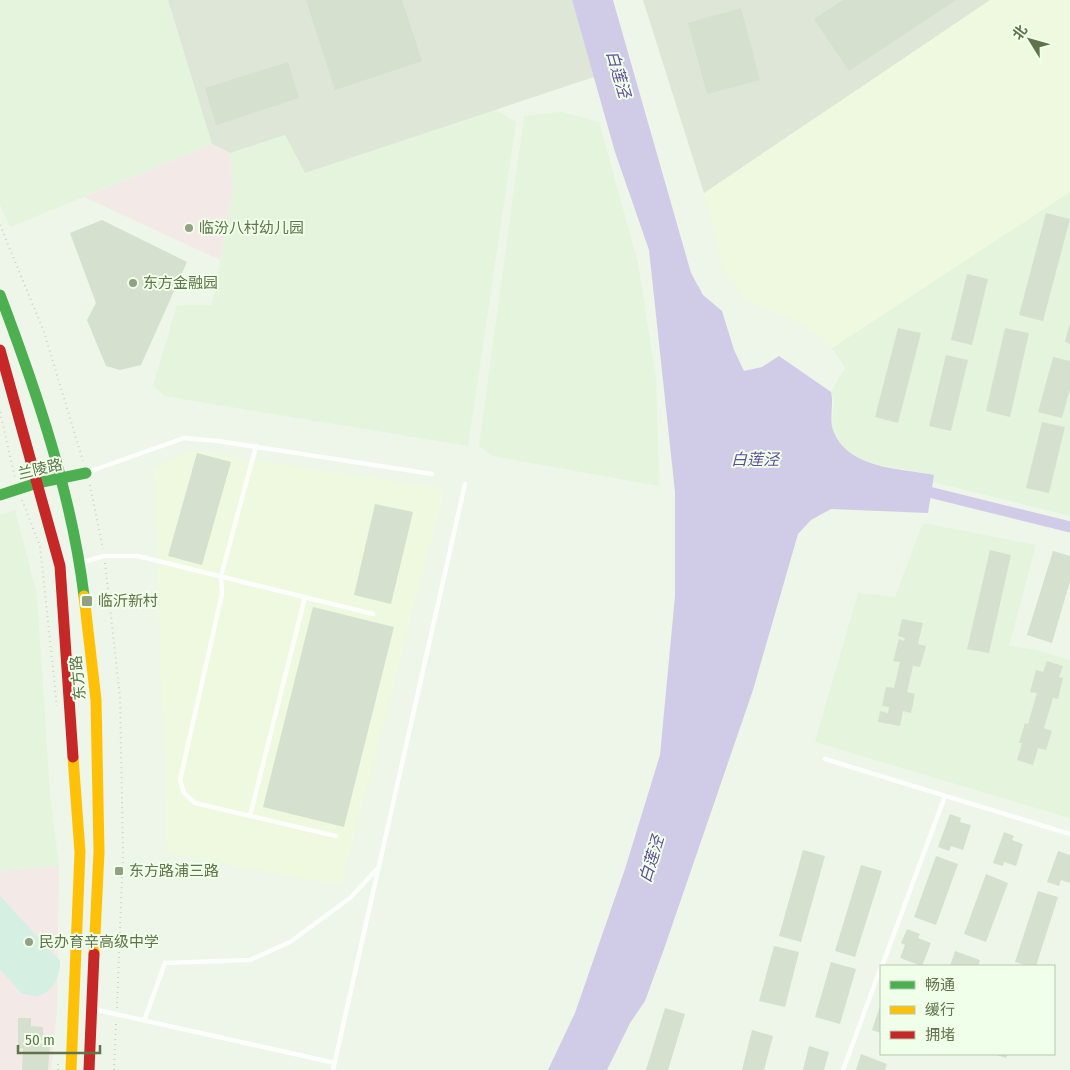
<svg xmlns="http://www.w3.org/2000/svg" width="1070" height="1070" font-family="'Fira Sans Condensed','Noto Sans SC',sans-serif">
<style>
.residential{fill:#e5f4dc}
.commercial{fill:#eef9df}
.industrial{fill:#dde6d7}
.education{fill:#f3eae8}
.green{fill:#d5efe2}
.water{fill:#d0cbe6}
.lines{fill:none;stroke-linecap:round;stroke-linejoin:round}
.canal{stroke:#d0cbe6;stroke-width:11}
.building{fill:#d6e0ce}
.path{stroke:#ced5c7;stroke-width:2;stroke-dasharray:1 4;stroke-linecap:butt}
.lane{stroke:#fcfefc;stroke-width:4.5}
.fast{stroke:#4caf50;stroke-width:11}
.slow{stroke:#ffc107;stroke-width:11}
.jam{stroke:#c62828;stroke-width:11}
.poi-dot{fill:#92a182;stroke:#f0ffe9;stroke-width:2}
.labels{text-anchor:middle;stroke-width:4;stroke-linejoin:round;paint-order:stroke}
.poi-label{font-size:15px;fill:#61734a;stroke:#f0ffe9;text-anchor:start}
.street-label{font-size:15px;fill:#61734a;stroke:#f0ffe9}
.water-label{font-size:16px;font-style:italic;fill:#614d9b;stroke:#f0ffe9}
</style>
<rect width="100%" height="100%" fill="#edf6e9"/>
<path class="residential" d="M 0,0 L 168,0 L 212,144 L 10,227 L 0,205 Z
M 494,109 L 516,122 L 468,446 L 165,396 L 153,386 L 177,305 L 212,305 L 233,189 L 230,153 L 285,135 L 305,173 Z
M 561,112 L 599,122 L 638,263 L 656,379 L 659,486 L 493,456 L 479,446 L 524,116 Z
M 1070,192 L 1070,516 L 933,482 L 933,475 L 860,461 L 842,447 L 832,429 L 834,402 L 831,392 L 845,368 L 832,348 Z
M 15,510 L 37,595 L 50,795 L 59,866 L 0,871 L 0,515 Z
M 923,523 L 1036,545 L 1009,646 L 1036,650 L 1070,660 L 1070,818 L 815,742 L 858,593 L 895,597 Z"/>
<path class="commercial" d="M 990,0 L 1070,0 L 1070,192 L 832,348 L 807,326 L 746,300 L 723,269 L 704,193 Z
M 188,450 L 445,489 L 341,886 L 167,853 L 154,470 Z"/>
<path class="industrial" d="M 168,0 L 572,0 L 594,77 L 305,173 L 285,135 L 230,153 L 212,144 Z
M 643,0 L 990,0 L 704,193 Z"/>
<path class="education" d="M 212,144 L 230,153 L 233,189 L 220,260 L 84,197 Z
M 59,866 L 57,1012 L 51,1070 L 0,1070 L 0,871 Z"/>
<path class="green" d="M 0,896 L 60,961 C 60,975 54,992 38,996 C 34,997 27,994 22,994 L 0,969 Z"/>
<path class="water" d="M 572,0 L 613,0 L 691,273 L 703,295 L 722,311 L 734,350 L 744,371 L 762,367 L 779,356 L 831,392 C 834,404 829,419 833,430 C 847,469 899,468 934,475 L 928,513 L 831,509 L 811,520 L 798,534 L 753,690 L 664,949 L 645,1001 L 630,1023 L 607,1070 L 548,1070 L 575,1013 L 625,869 L 660,755 L 675,596 L 675,492 L 649,250 L 615,152 Z"/>
<g class="lines">
<path class="canal" d="M 917,489 L 1070,527"/>
</g>
<path class="building" d="M 306,0 L 402,0 L 422,61 L 335,90 Z
M 843,0 L 956,0 L 849,71 L 814,19 Z
M 741,8 L 760,80 L 707,94 L 688,23 Z
M 288,62 L 299,98 L 216,125 L 205,88 Z
M 1046,213 L 1070,219 L 1043,321 L 1019,315 Z
M 102,220 L 187,262 L 141,365 L 120,370 L 106,366 L 87,320 L 96,303 L 70,233 Z
M 967,274 L 988,279 L 972,345 L 951,340 Z
M 1069,326 L 1070,326 L 1070,344 L 1065,342 Z
M 898,328 L 921,333 L 898,423 L 875,417 Z
M 1005,328 L 1029,333 L 1010,417 L 986,411 Z
M 946,355 L 968,360 L 951,431 L 929,426 Z
M 1053,357 L 1070,361 L 1070,389 L 1062,418 L 1038,412 Z
M 1042,422 L 1065,427 L 1049,493 L 1026,488 Z
M 197,453 L 231,462 L 202,565 L 168,556 Z
M 375,504 L 413,512 L 391,604 L 354,595 Z
M 990,550 L 1011,555 L 989,653 L 967,649 Z
M 1053,551 L 1070,556 L 1070,581 L 1052,643 L 1027,635 Z
M 313,607 L 394,627 L 344,827 L 263,807 Z
M 902,619 L 923,623 L 918,644 L 926,646 L 920,667 L 913,666 L 907,692 L 915,694 L 911,713 L 903,711 L 900,726 L 878,722 L 880,711 L 888,713 L 889,707 L 882,706 L 886,687 L 894,688 L 900,662 L 893,661 L 899,639 L 904,641 L 905,638 L 898,636 Z
M 1047,661 L 1063,666 L 1059,677 L 1063,678 L 1058,699 L 1053,698 L 1044,728 L 1052,731 L 1046,750 L 1038,748 L 1033,765 L 1017,760 L 1022,743 L 1019,743 L 1025,723 L 1028,724 L 1037,693 L 1030,692 L 1036,670 L 1043,672 Z
M 950,814 L 961,818 L 960,822 L 971,825 L 963,850 L 951,846 L 949,851 L 938,847 Z
M 1004,832 L 1014,836 L 1012,840 L 1023,844 L 1016,866 L 1004,862 L 1003,866 L 993,863 Z
M 803,850 L 825,856 L 801,942 L 779,936 Z
M 1058,851 L 1070,855 L 1070,883 L 1061,880 L 1059,886 L 1047,882 Z
M 936,856 L 958,864 L 936,925 L 914,917 Z
M 861,865 L 882,871 L 855,957 L 835,951 Z
M 986,874 L 1008,883 L 986,942 L 964,934 Z
M 1038,891 L 1058,897 L 1036,966 L 1029,966 L 1015,962 Z
M 907,929 L 920,934 L 918,938 L 931,943 L 922,966 L 900,958 L 905,945 L 901,943 Z
M 774,946 L 799,952 L 785,1007 L 759,1001 Z
M 955,951 L 980,960 L 978,966 L 950,966 Z
M 831,962 L 856,969 L 840,1024 L 815,1017 Z
M 881,1003 L 881,1033 L 872,1030 Z
M 665,1008 L 685,1014 L 668,1070 L 646,1070 Z
M 18,1018 L 31,1018 L 31,1026 L 43,1027 L 43,1040 L 30,1040 L 31,1044 L 50,1043 L 48,1070 L 22,1070 L 23,1048 L 18,1049 Z
M 752,1030 L 773,1036 L 764,1070 L 742,1070 Z
M 809,1046 L 829,1052 L 824,1070 L 803,1070 Z
M 861,1054 L 887,1064 L 885,1070 L 856,1070 Z
M 993,1054 L 1008,1054 L 1006,1058 Z"/>
<g class="lines">
<path class="path" d="M 0,225 L 44,332 L 83,461
M 0,412 L 15,478
M 90,485 L 103,549
M 22,500 L 40,546 L 57,706
M 105,563 L 120,697 L 123,854 L 117,1008
M 58,1070 L 58,1064
M 114,1070 L 116,1022"/>
<path class="lane" d="M 256,446 L 221,576 L 222,594 L 180,780 L 184,793 L 195,803 L 336,836
M 88,472 L 184,438 L 218,441 L 432,474
M 80,563 L 104,556 L 138,556 L 373,614
M 825,759 L 1070,834
M 250,816 L 305,597
M 882,966 L 945,796
M 93,1009 L 335,1063
M 144,1021 L 165,963 L 250,960 L 290,942 L 350,898 L 378,868
M 333,1070 L 465,484
M 843,1070 L 881,967"/>
<path class="fast" d="M 0,295 C 36,390 72,495 84,596
M 0,495 L 37,483 L 86,473"/>
<path class="slow" d="M 84,596 L 96,700 L 99,852 L 94,954
M 71,1070 L 80,852 L 73,757"/>
<path class="jam" d="M 0,350 L 60,566 L 73,757
M 89,1070 L 94,954"/>
</g>
<g class="poi-dot">
<circle cx="189" cy="228" r="5"/>
<circle cx="133" cy="283" r="5"/>
<rect x="81" y="595" width="12" height="12" rx="2.5"/>
<rect x="114" y="866" width="10" height="10" rx="2.5"/>
<circle cx="29" cy="942" r="5"/>
</g>
<g class="labels">
<g class="poi-label">
<text x="199" y="233">临汾八村幼儿园</text>
<text x="143" y="288">东方金融园</text>
<text x="98" y="606">临沂新村</text>
<text x="129" y="876">东方路浦三路</text>
<text x="39" y="947">民办育辛高级中学</text>
</g>
<g class="street-label">
<text transform="translate(40 469) rotate(-13)" y="5">兰陵路</text>
<text transform="translate(78 678) rotate(-96)" y="5">东方路</text>
</g>
<g class="water-label">
<text transform="translate(619 74) rotate(74)" y="6">白莲泾</text>
<text x="755" y="465">白莲泾</text>
<text transform="translate(651 859) rotate(-73)" y="6">白莲泾</text>
</g>
</g>
<rect x="880" y="965" width="175" height="90" fill="#f0ffe9" stroke="#b7c7a9"/>
<rect x="890" y="981" width="25" height="8" fill="#4caf50" stroke="#b7c7a9"/>
<text x="925" y="990" font-size="15" fill="#61734a">畅通</text>
<rect x="890" y="1006" width="25" height="8" fill="#ffc107" stroke="#b7c7a9"/>
<text x="925" y="1015" font-size="15" fill="#61734a">缓行</text>
<rect x="890" y="1031" width="25" height="8" fill="#c62828" stroke="#b7c7a9"/>
<text x="925" y="1040" font-size="15" fill="#61734a">拥堵</text>
<g transform="translate(1030 40) rotate(307)" stroke="#f0ffe9" stroke-width="4" paint-order="stroke">
<path d="M0-4L9 19L0 12L-9 19Z" fill="#61734a"/>
<text y="-8" font-size="14" font-weight="bold" text-anchor="middle" fill="#61734a">北</text>
</g>
<path d="M18 1045v8h82v-8" fill="none" stroke="#61734a" stroke-width="2.5"/>
<text x="25" y="1045" font-size="15" fill="#61734a" stroke="#f0ffe9" stroke-width="4" paint-order="stroke">50 m</text>
</svg>
